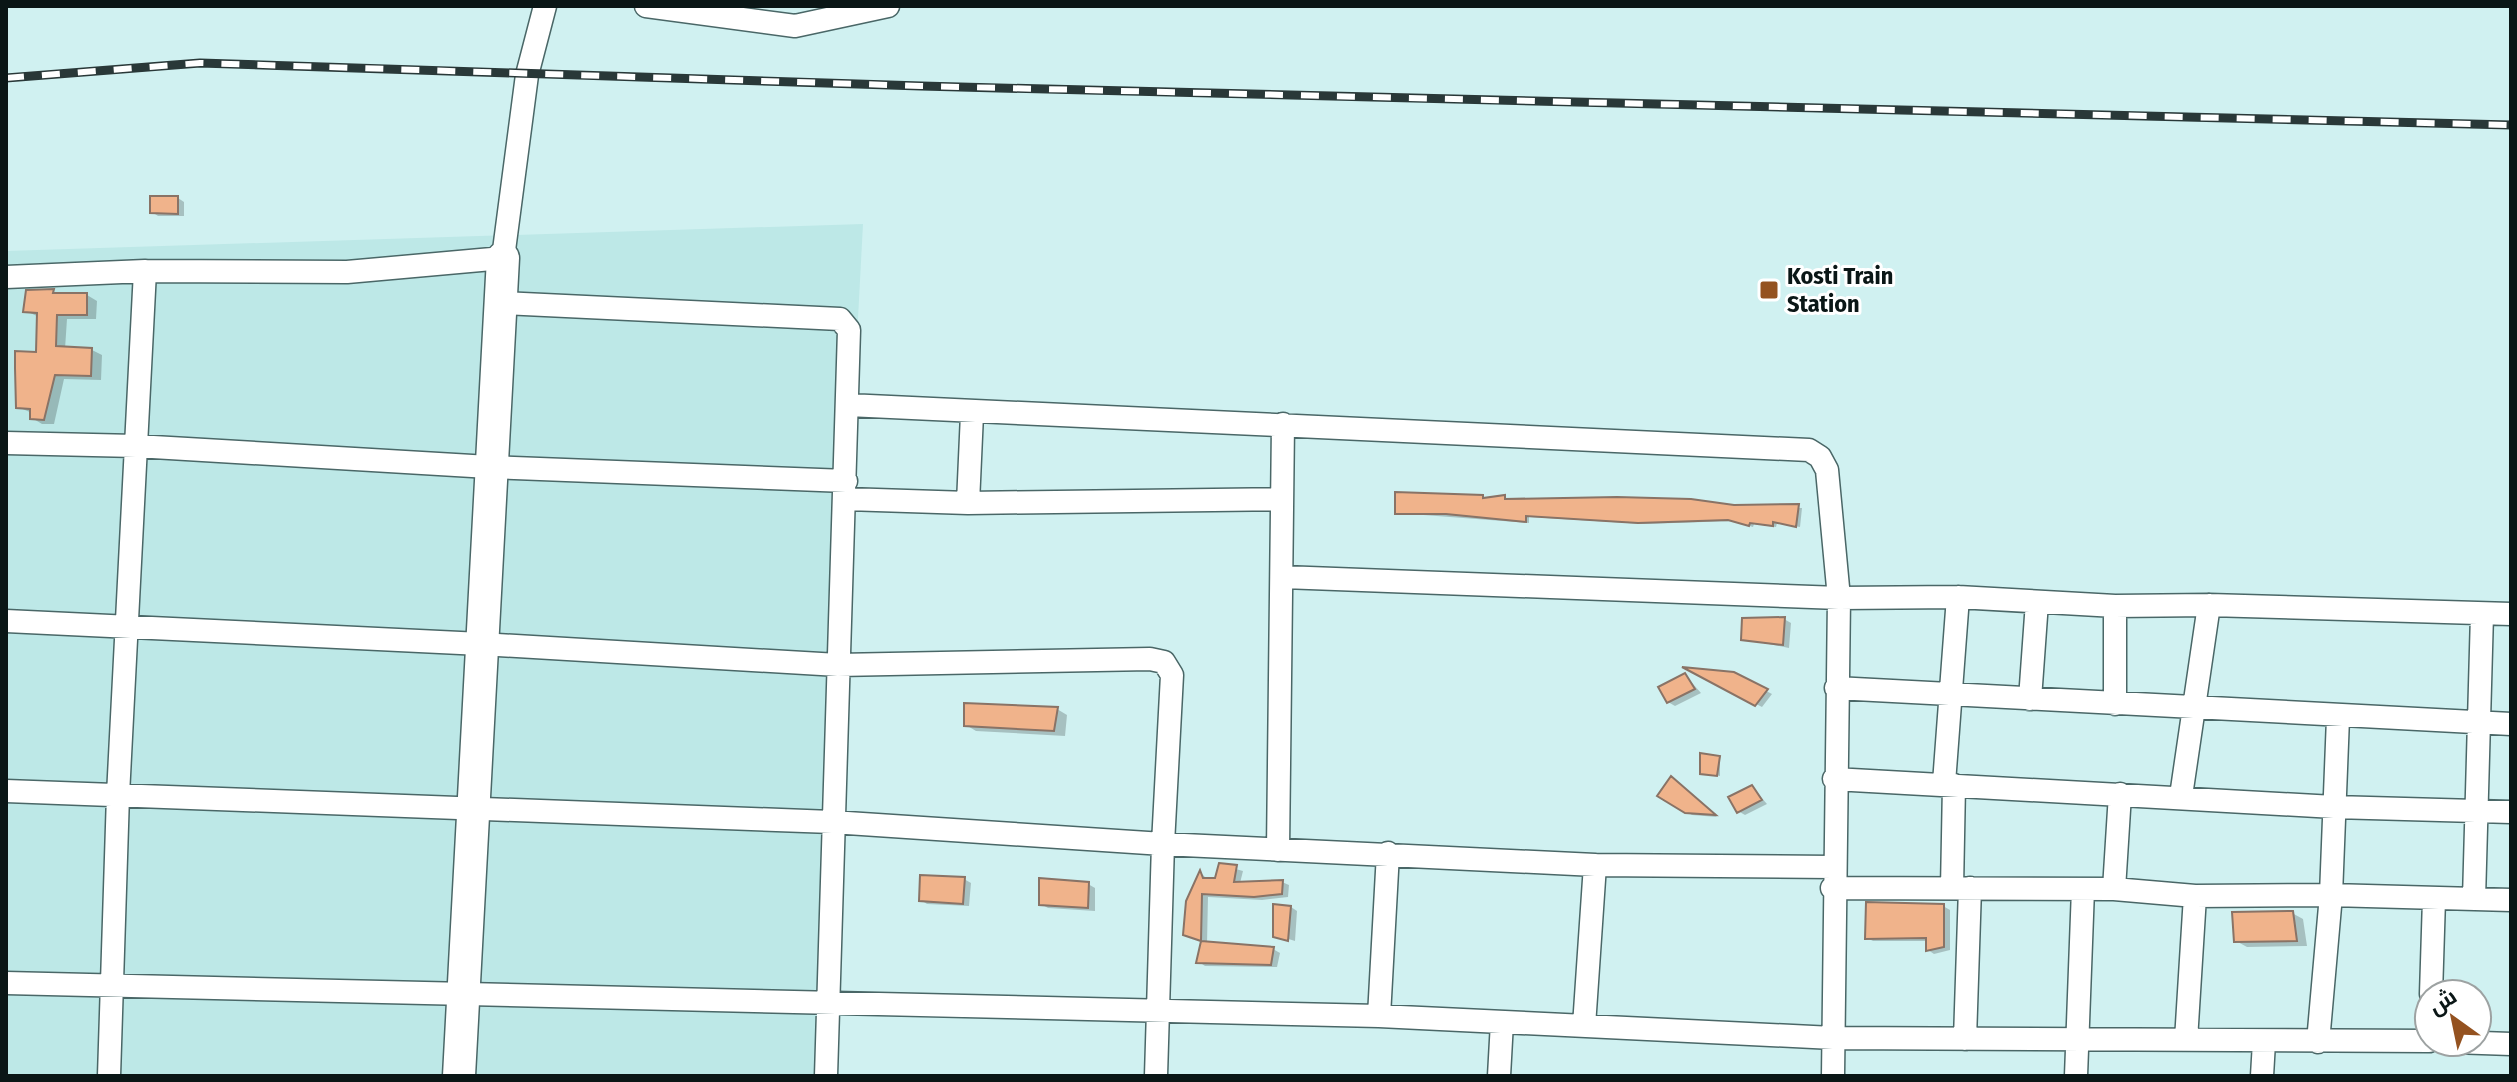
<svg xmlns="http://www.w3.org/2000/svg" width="2517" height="1082" font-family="'Fira Sans Condensed',Cairo,sans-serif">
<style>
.built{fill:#bde8e7}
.shadow{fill:#0003}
.building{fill:#f0b38b;stroke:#897366;stroke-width:2}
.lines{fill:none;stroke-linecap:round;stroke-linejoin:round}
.street-casing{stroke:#4a6767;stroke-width:25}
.secondary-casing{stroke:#4a6767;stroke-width:35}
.street{stroke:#fff;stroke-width:22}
.secondary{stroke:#fff;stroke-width:32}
.rail-casing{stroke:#293838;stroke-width:9}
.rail{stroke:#fff;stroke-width:6;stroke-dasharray:18;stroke-linecap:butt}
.poi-dot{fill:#945220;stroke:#fff;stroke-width:3}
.labels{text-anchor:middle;stroke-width:6;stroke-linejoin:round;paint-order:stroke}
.poi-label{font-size:24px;font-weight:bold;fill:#0a1616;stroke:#fff;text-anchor:start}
</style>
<rect width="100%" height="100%" fill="#d0f1f1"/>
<path class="built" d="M 863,224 L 818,1076 L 6,1076 L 6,251 Z"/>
<path class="shadow" d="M 178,198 L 184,202 L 184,216 L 158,216 L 152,212 Z
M 87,295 L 97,301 L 96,319 L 67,319 L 65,349 L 92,350 L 102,355 L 101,380 L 64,379 L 54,424 L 42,424 L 32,418 L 32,413 L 18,407 L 38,354 L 39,317 L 26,311 Z
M 1483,497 L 1505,497 L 1508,501 L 1802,508 L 1800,527 L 1777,523 L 1776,527 L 1754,524 L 1753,527 L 1733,521 L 1644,524 L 1529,517 L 1529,523 L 1397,513 Z
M 1784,619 L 1791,623 L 1789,648 L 1743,639 Z
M 1690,670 L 1733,674 L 1772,694 L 1762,707 Z
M 1685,675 L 1701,693 L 1675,706 L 1668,702 Z
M 1057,709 L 1067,715 L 1065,736 L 976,731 L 966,725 Z
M 1720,757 L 1720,776 L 1702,773 Z
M 1677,782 L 1717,817 L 1692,815 L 1660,795 Z
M 1752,787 L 1767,804 L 1745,815 L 1738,811 Z
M 1221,865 L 1243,871 L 1240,883 L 1282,882 L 1289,885 L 1288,897 L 1262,900 L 1208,897 L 1207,944 L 1273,949 L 1280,953 L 1277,967 L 1205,966 L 1199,962 L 1203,942 L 1192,938 L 1201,873 L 1208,880 L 1217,880 Z
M 964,879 L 971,883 L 969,906 L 927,904 L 921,900 Z
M 1088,884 L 1095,888 L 1095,911 L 1048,908 L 1041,904 Z
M 1943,906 L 1950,910 L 1950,950 L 1934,954 L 1928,950 L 1928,941 L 1873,941 L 1867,938 Z
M 1291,907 L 1297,911 L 1295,941 L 1279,936 Z
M 2292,913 L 2303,919 L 2307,946 L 2247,947 L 2236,941 Z"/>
<path class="building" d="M 150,196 L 178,196 L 178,214 L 150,213 Z
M 54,289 L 53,293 L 87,293 L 87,315 L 57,315 L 56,346 L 92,348 L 91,376 L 55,375 L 44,420 L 30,419 L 30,409 L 16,408 L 15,368 L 15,351 L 36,352 L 37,313 L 23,312 L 26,290 Z
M 1395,492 L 1483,495 L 1483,498 L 1505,495 L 1505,499 L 1617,497 L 1691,499 L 1734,505 L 1799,504 L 1796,527 L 1773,522 L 1773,526 L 1750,523 L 1749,526 L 1728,520 L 1638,523 L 1526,516 L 1526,522 L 1446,514 L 1395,514 Z
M 1785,617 L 1783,645 L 1741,640 L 1742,618 Z
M 1682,667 L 1734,672 L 1768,689 L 1755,706 Z
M 1685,673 L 1695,689 L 1667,703 L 1658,687 Z
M 964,703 L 1058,707 L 1054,731 L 964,726 Z
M 1700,753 L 1720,756 L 1717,776 L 1700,774 Z
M 1671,776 L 1716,815 L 1685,813 L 1657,796 Z
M 1752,785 L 1762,800 L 1737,813 L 1728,797 Z
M 1219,863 L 1237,865 L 1234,882 L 1283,880 L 1282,894 L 1254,897 L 1202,894 L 1201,941 L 1183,935 L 1186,901 L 1200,870 L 1203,878 L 1215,878 Z
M 920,875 L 965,877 L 963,904 L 919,901 Z
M 1039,878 L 1089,882 L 1088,908 L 1039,905 Z
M 1866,902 L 1944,904 L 1944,947 L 1926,951 L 1926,938 L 1865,939 Z
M 1273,904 L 1291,906 L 1288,941 L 1273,937 Z
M 2293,911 L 2297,941 L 2234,942 L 2232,912 Z
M 1201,941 L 1274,947 L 1271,965 L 1196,963 Z"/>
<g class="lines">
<defs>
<path id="street" d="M 646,6 L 795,26 L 888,6
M 6,277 L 145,271 L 347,272 L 503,258 L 527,75 L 545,6
M 503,303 L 840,319 L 849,330 L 826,1076
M 848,405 L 1809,450 L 1820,457 L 1827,470 L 1839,598 L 1833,1076
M 6,443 L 136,446 L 489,467 L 846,481
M 846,499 L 968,503 L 1282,499
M 968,503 L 972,414
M 1283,577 L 1839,598 L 1958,597 L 2115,606 L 2209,605 L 2511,614
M 6,621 L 481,644 L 838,665 L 1150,659 L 1164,662 L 1172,675 L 1163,844 L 1156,1076
M 1836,688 L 2511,724
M 2030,699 L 2037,602
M 2115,704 L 2115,606
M 1834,779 L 2334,807 L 2511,812
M 1944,783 L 1958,597
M 6,791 L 832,822 L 1163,844 L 1595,865 L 1833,867
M 2181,796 L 2209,605
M 1278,850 L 1283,424
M 1832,888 L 2114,889 L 2195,896 L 2331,895 L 2511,900
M 1952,888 L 1954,785
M 2114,889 L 2120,794
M 2474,899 L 2482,614
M 6,983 L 1379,1016 L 1833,1038 L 2429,1041
M 2431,994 L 2434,899
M 1379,1016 L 1388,853
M 1584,1026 L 1595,865
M 1965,1039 L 1970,888
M 2186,1040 L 2195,896
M 2318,1042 L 2331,895 L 2338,718
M 2453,1042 L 2511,1044
M 109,1076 L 118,795 L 145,271
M 1499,1076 L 1502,1022
M 2076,1076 L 2083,889
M 2262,1076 L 2264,1042"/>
<path id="secondary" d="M 459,1076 L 503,258"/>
</defs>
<use href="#street" class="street-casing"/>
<use href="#secondary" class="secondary-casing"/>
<use href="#street" class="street"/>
<use href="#secondary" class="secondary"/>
<defs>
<path id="rail" d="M 6,78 L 200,63 L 921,86 L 2511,125"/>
</defs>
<use href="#rail" class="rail-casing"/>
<use href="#rail" class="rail"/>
</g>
<rect class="poi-dot" x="1759" y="280" width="20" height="20" rx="4"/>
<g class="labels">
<g class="poi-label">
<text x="1787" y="284">Kosti Train<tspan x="1787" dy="28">Station</tspan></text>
</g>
</g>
<rect width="2517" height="1082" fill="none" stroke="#0a1616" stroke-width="16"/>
<g transform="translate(2453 1018) rotate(327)"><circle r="38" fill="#ffffff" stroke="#9da2a2" stroke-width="2"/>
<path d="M0-6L14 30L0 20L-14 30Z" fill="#945220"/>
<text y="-12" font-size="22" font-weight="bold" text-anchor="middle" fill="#0a1616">ش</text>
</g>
</svg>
